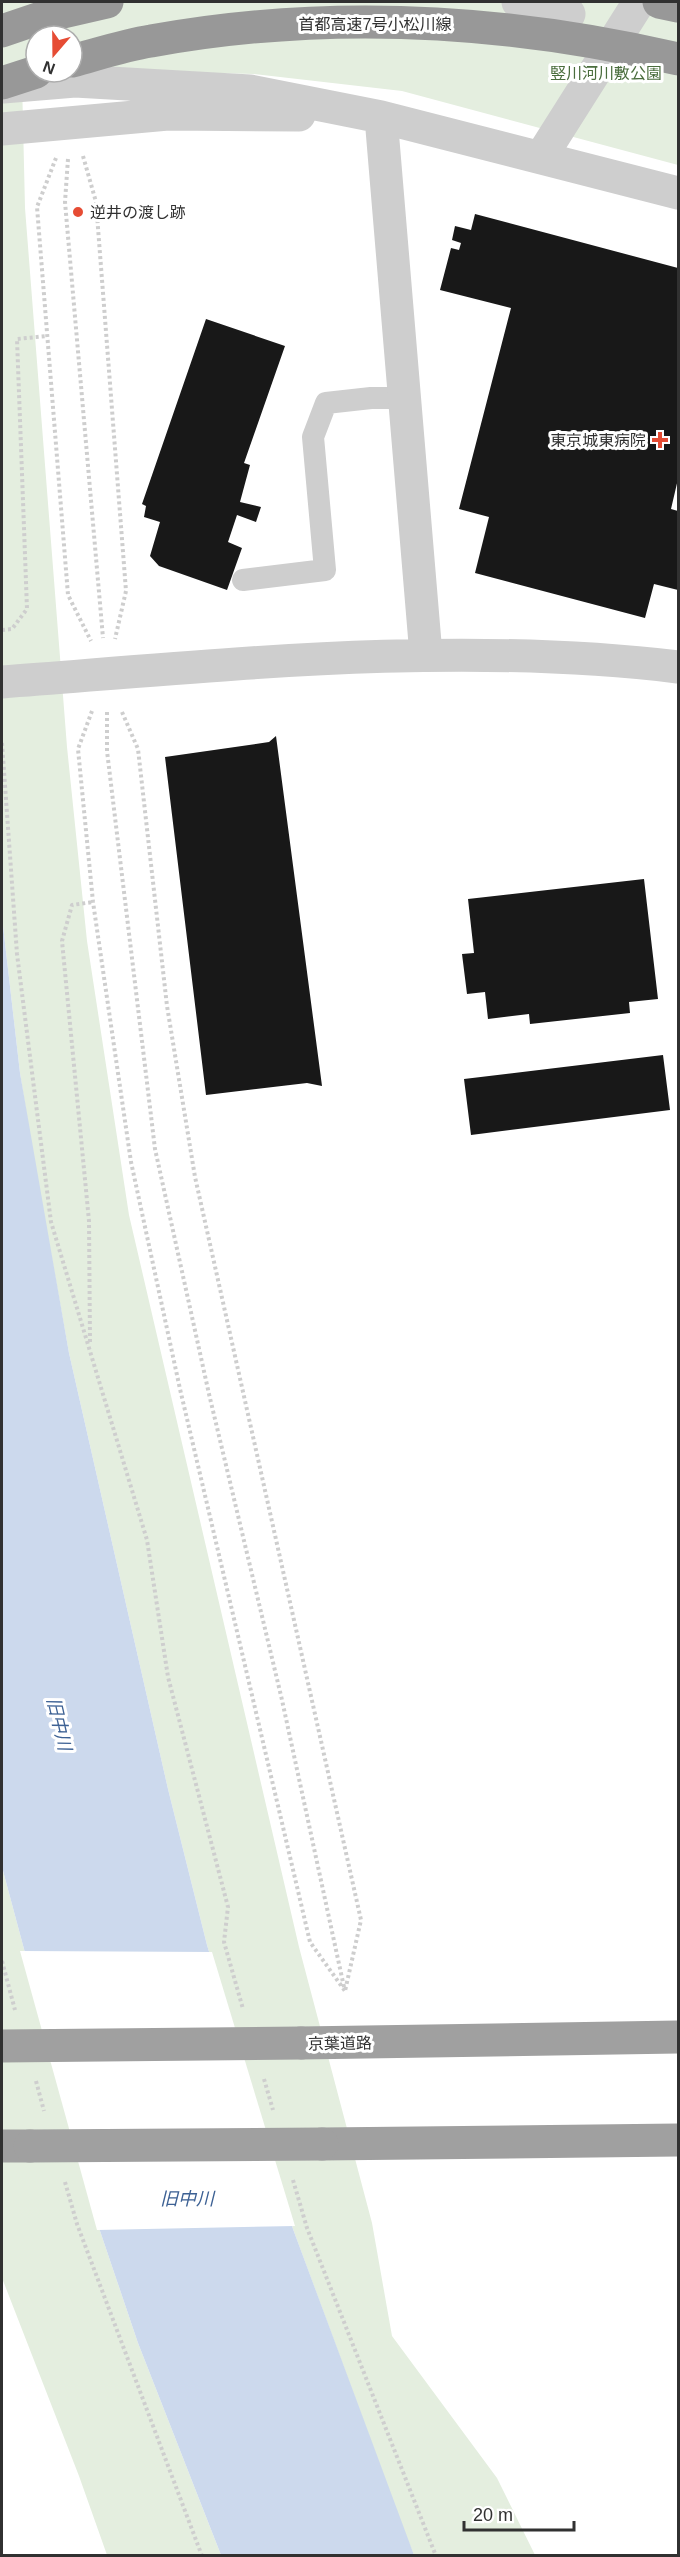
<svg xmlns="http://www.w3.org/2000/svg" width="680" height="2557" font-family="Helvetica,'Noto Sans JP',sans-serif">
<style>
.green{fill:#e4eedf;fill-rule:evenodd}
.water{fill:#ccd9ed}
.pier{fill:#fff}
.building{fill:#181818}
.lines{fill:none;stroke-linecap:round;stroke-linejoin:round}
.path{stroke:#cecece;stroke-width:4;stroke-dasharray:3 3;stroke-linecap:butt}
.service{stroke:#cecece;stroke-width:22}
.pedestrian{stroke:#cecece;stroke-width:33}
.tertiary{stroke:#cecece;stroke-width:33}
.trunk{stroke:#a0a0a0;stroke-width:33}
.motorway{stroke:#989898;stroke-width:33}
.trunk-bridge{stroke:#a0a0a0;stroke-width:33}
.motorway-bridge{stroke:#989898;stroke-width:33}
.poi-dot{fill:#e64c34;stroke:#fff;stroke-width:2}
.labels{text-anchor:middle;stroke-width:6;stroke-linejoin:round;paint-order:stroke}
.street-label{font-size:16px;fill:#313131;stroke:#fff}
.park-label{font-size:16px;fill:#4a6d3d;stroke:#fff}
.poi-label{font-size:16px;fill:#313131;stroke:#fff;text-anchor:start}
.water-label{font-size:18px;font-style:italic;fill:#3d6194;stroke:#fff}
</style>
<rect width="100%" height="100%" fill="#fff"/>
<path class="green" d="M 2,2 L 678,2 L 678,165 L 402,91 L 254,74 L 176,72 L 22,80 L 25,208 L 67,747 L 87,941 L 129,1215 L 299,1947 L 372,2223 L 392,2336 L 497,2478 L 535,2555 L 414,2555 L 406,2536 L 293,2229 L 207,1945 L 168,1789 L 69,1353 L 31,1142 L 20,1073 L 2,917 ZM 36,36 L 72,36 L 72,72 L 36,72 Z
M 2,1867 L 98,2225 L 138,2343 L 221,2555 L 107,2555 L 79,2476 L 2,2278 Z"/>
<path class="water" d="M 2,917 L 20,1073 L 69,1353 L 168,1789 L 207,1945 L 293,2229 L 414,2555 L 221,2555 L 138,2343 L 98,2225 L 2,1867 Z"/>
<path class="pier" d="M 20,1951 L 212,1952 L 295,2226 L 97,2230 Z"/>
<path class="building" d="M 475,214 L 678,268 L 678,479 L 671,509 L 678,511 L 678,590 L 654,584 L 645,618 L 475,573 L 489,517 L 459,509 L 511,308 L 440,290 L 451,248 L 459,250 L 461,243 L 452,240 L 455,226 L 471,230 Z
M 206,319 L 285,346 L 244,463 L 250,465 L 240,502 L 261,507 L 256,522 L 237,515 L 228,542 L 242,548 L 227,590 L 159,566 L 150,556 L 160,522 L 144,517 L 146,506 L 142,504 Z
M 276,736 L 322,1086 L 307,1083 L 206,1095 L 165,757 L 269,742 Z
M 644,879 L 658,999 L 629,1002 L 630,1013 L 530,1024 L 529,1014 L 488,1019 L 485,992 L 467,994 L 462,954 L 474,953 L 468,899 Z
M 663,1055 L 670,1110 L 471,1135 L 464,1079 Z"/>
<g class="lines">
<path class="path" d="M 83,156 L 96,202 L 126,591 L 115,639
M 56,158 L 37,207 L 68,595 L 91,641
M 68,159 L 65,202 L 103,638
M 2,630 L 12,629 L 27,609 L 17,339 L 47,336
M 92,711 L 78,749 L 93,902 L 131,1162 L 180,1389 L 310,1942 L 345,1991
M 107,712 L 107,751 L 155,1149 L 209,1394 L 282,1700 L 344,1987
M 122,712 L 138,749 L 167,1006 L 195,1177 L 361,1920 L 345,1991
M 2,743 L 17,954 L 51,1222 L 147,1540 L 168,1677 L 228,1907 L 224,1942 L 243,2009
M 90,1342 L 89,1221 L 62,941 L 72,905 L 93,902
M 2,1961 L 15,2010
M 264,2079 L 273,2110
M 36,2081 L 44,2111
M 293,2180 L 307,2228 L 436,2556
M 65,2182 L 77,2224 L 202,2556"/>
<path class="service" d="M 243,580 L 325,570 L 313,437 L 326,403 L 371,398 L 405,398"/>
<path class="pedestrian" d="M 518,2 L 569,14"/>
<path class="tertiary" d="M 3,87 L 75,81 L 250,91 L 381,117 L 678,193
M 381,117 L 426,655
M 2,129 L 168,114 L 299,115
M 541,157 L 639,2
M 2,682 C 226,665 454,640 678,667"/>
<path class="trunk" d="M 301,2043 L 678,2037
M 322,2144 L 678,2140
M 2,2146 L 30,2146"/>
<path class="motorway" d="M 659,2 L 678,6
M 2,31 L 46,16 L 107,2
M 2,83 L 36,72"/>
<path class="trunk-bridge" d="M 2,2046 L 301,2043
M 30,2146 L 322,2144"/>
<path class="motorway-bridge" d="M 72,61 C 98,54 125,45 151,41 C 327,9 505,19 678,59"/>
</g>
<g class="poi-dot">
<circle cx="78" cy="212" r="6"/>
<path d="M657 431h6v6h6v6h-6v6h-6v-6h-6v-6h6z"/>
</g>
<g class="labels">
<g class="street-label">
<text x="375" y="30">首都高速7号小松川線</text>
<text transform="translate(340 2043) rotate(-1)" y="6">京葉道路</text>
</g>
<g class="park-label">
<text x="606" y="79">竪川河川敷公園</text>
</g>
<g class="poi-label">
<text x="90" y="218">逆井の渡し跡</text>
<text x="646" y="446" text-anchor="end">東京城東病院</text>
</g>
<g class="water-label">
<text transform="translate(59 1724) rotate(77)" y="6">旧中川</text>
<text x="187" y="2205">旧中川</text>
</g>
</g>
<rect width="680" height="2557" fill="none" stroke="#313131" stroke-width="6"/>
<g transform="translate(54 54) rotate(200)"><circle r="28" fill="#ffffff" stroke="#adadad" stroke-width="1.5"/>
<path d="M0-4.5L10 22L0 15L-10 22Z" fill="#e64c34"/>
<text y="-9" font-size="16" font-weight="bold" text-anchor="middle" fill="#313131">N</text>
</g>
<path d="M464 2521v9h110v-9" fill="none" stroke="#313131" stroke-width="3"/>
<text x="473" y="2521" font-size="18" fill="#313131" stroke="#ffffff" stroke-width="4.5" paint-order="stroke">20 m</text>
</svg>
